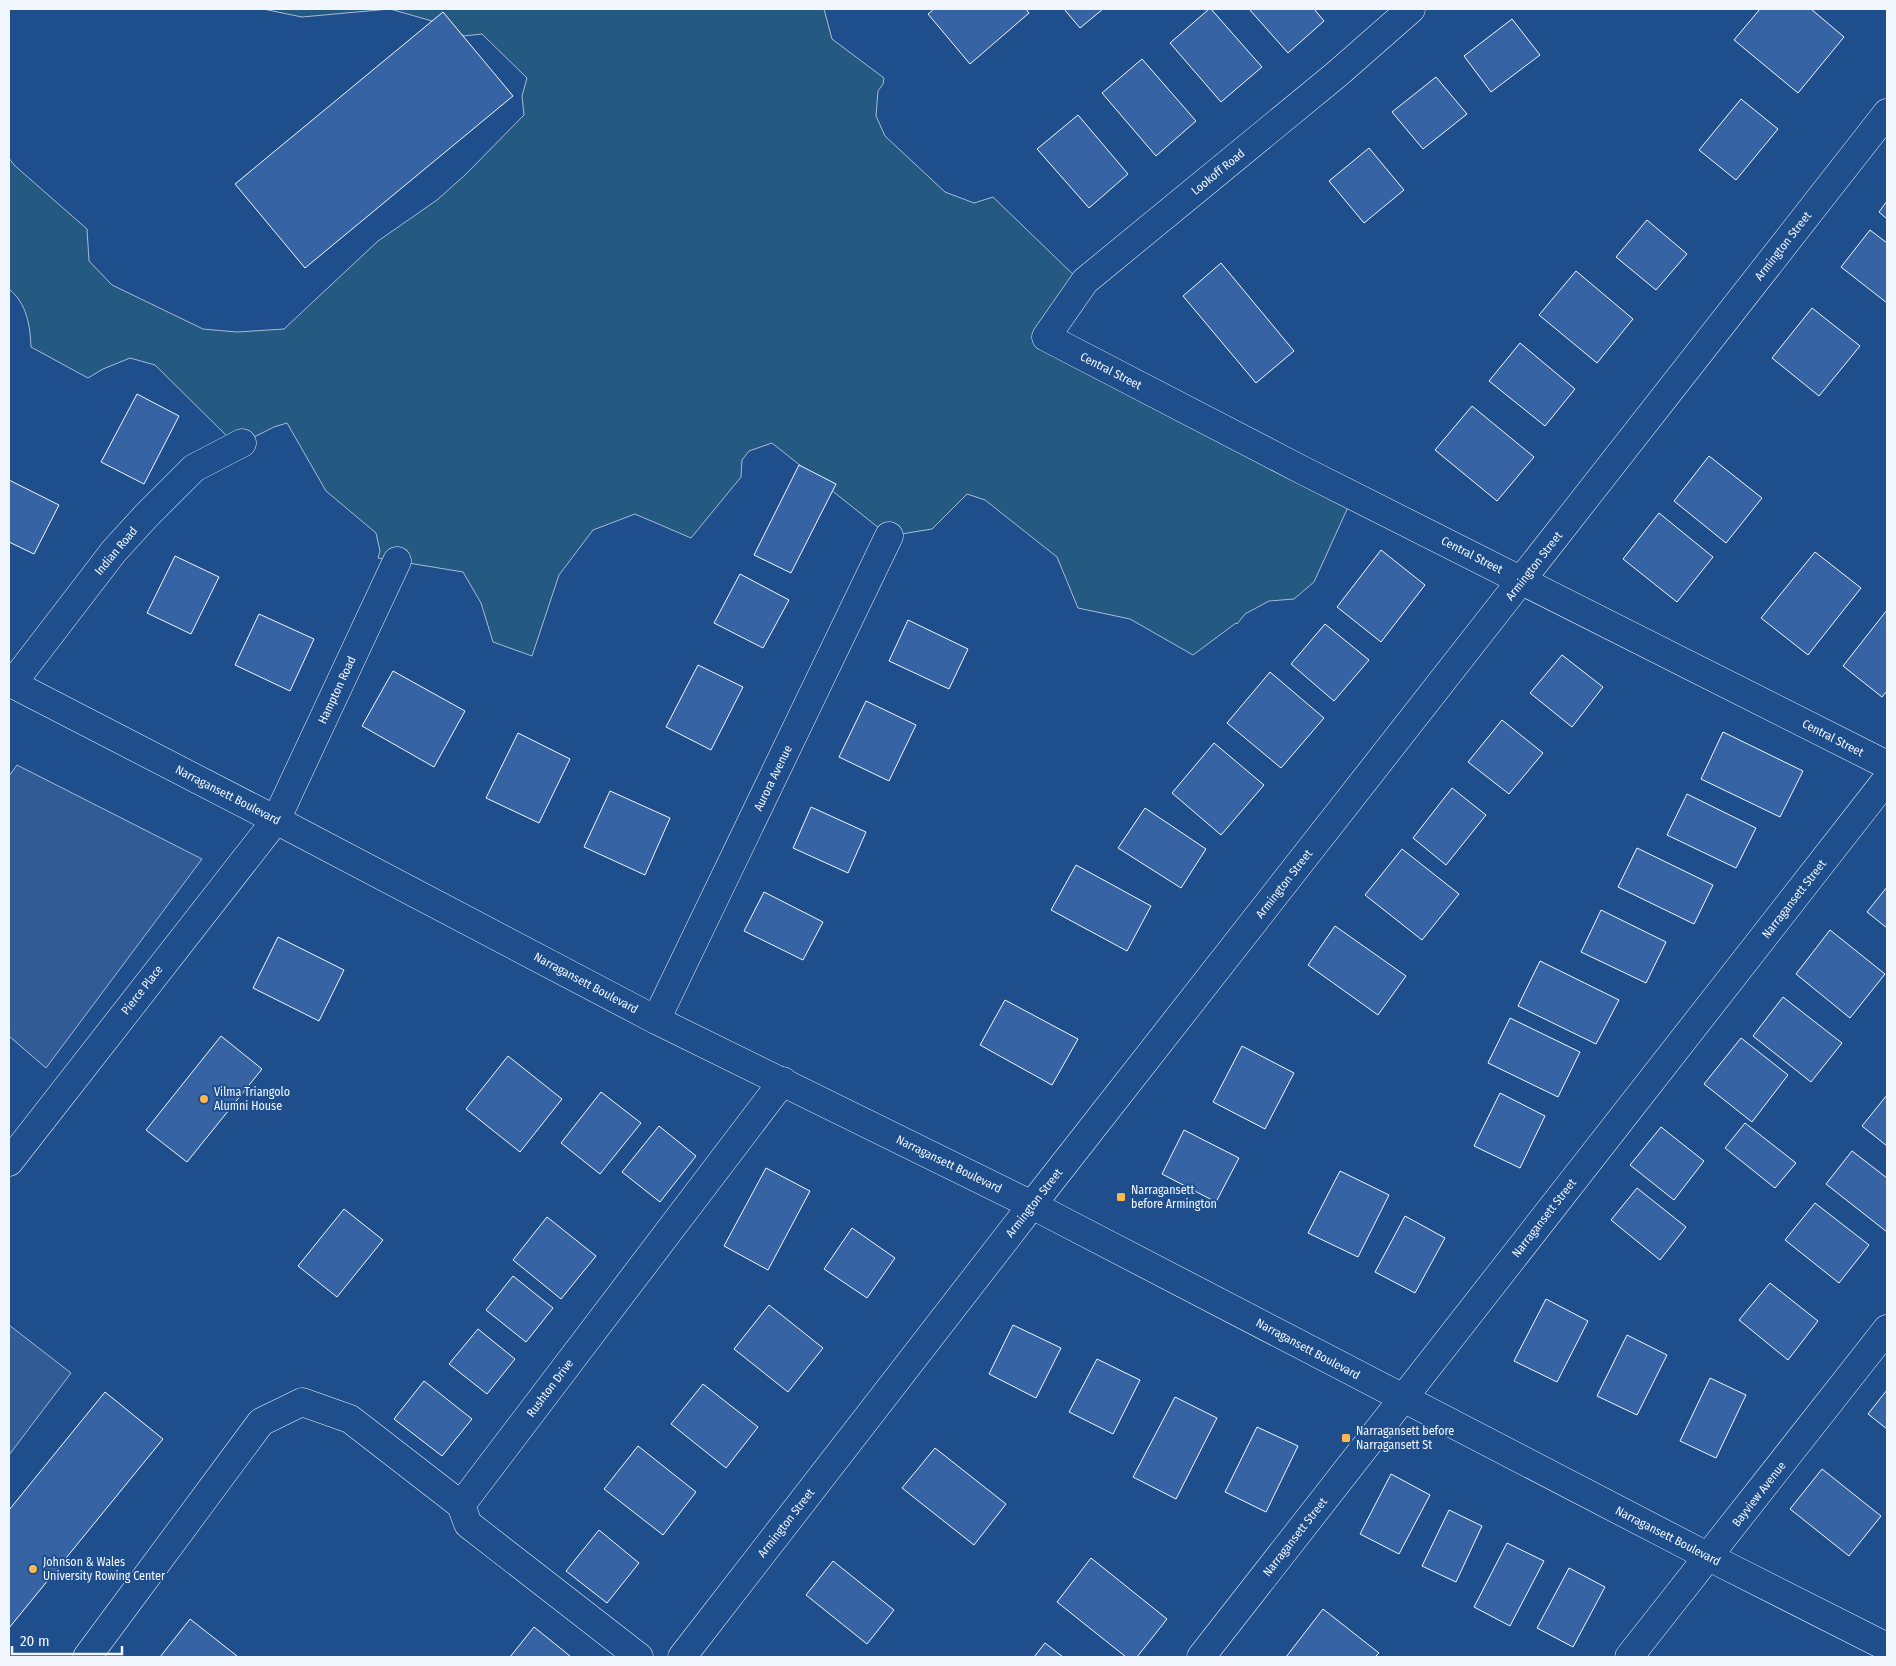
<svg xmlns="http://www.w3.org/2000/svg" width="1896" height="1666" font-family="'Fira Sans Condensed',sans-serif">
<style>
.green{fill:#245a82;stroke:#a8bbd7}
.parking{fill:#305b95;stroke:#a8bbd7}
.building{fill:#3563a3;stroke:#f2f6ff}
.lines{fill:none;stroke-linecap:round;stroke-linejoin:round}
.minor-casing{stroke:#f2f6ff;stroke-width:29}
.major-casing{stroke:#f2f6ff;stroke-width:29}
.minor{stroke:#1f4e8c;stroke-width:28}
.major{stroke:#1f4e8c;stroke-width:28}
.poi-dot{fill:#ffb74d;stroke:#1f4e8c;stroke-width:2}
.labels{text-anchor:middle;stroke-width:4;stroke-linejoin:round;paint-order:stroke}
.street-label{font-size:12px;fill:#f2f6ff;stroke:#1f4e8c}
.poi-label{font-size:12px;fill:#f2f6ff;stroke:#1f4e8c;text-anchor:start}
</style>
<rect width="100%" height="100%" fill="#1f4e8c"/>
<path class="green" d="M 263,9 L 824,9 L 832,39 L 884,78 L 883,84 L 878,91 L 876,116 L 885,136 L 945,192 L 974,203 L 993,197 L 1083,284 L 1046,337 L 1349,505 L 1314,582 L 1294,599 L 1269,601 L 1245,614 L 1237,624 L 1236,623 L 1193,655 L 1130,619 L 1078,608 L 1057,557 L 985,500 L 967,494 L 932,529 L 889,536 L 772,443 L 749,451 L 742,460 L 741,477 L 691,538 L 635,514 L 593,530 L 559,575 L 532,656 L 493,642 L 481,603 L 463,572 L 378,558 L 380,551 L 376,533 L 326,491 L 287,423 L 274,427 L 242,443 L 232,441 L 155,365 L 130,358 L 103,369 L 88,378 L 31,347 C 30,325 27,304 9,289 L 9,158 L 14,165 L 87,229 L 89,261 L 112,285 L 203,329 L 237,332 L 284,329 L 378,241 L 437,200 L 465,175 L 524,115 L 522,96 L 527,78 L 482,34 L 464,36 L 432,21 L 390,9 L 302,17 Z"/>
<path class="parking" d="M 17,765 L 202,859 L 46,1068 L 9,1036 L 9,776 Z
M 9,1325 L 71,1373 L 9,1455 Z"/>
<path class="building" d="M 934,9 L 1026,9 L 1029,13 L 970,64 L 928,14 Z
M 1064,9 L 1103,9 L 1080,28 Z
M 1209,9 L 1211,9 L 1262,67 L 1221,102 L 1170,43 Z
M 1249,9 L 1314,9 L 1324,21 L 1288,53 Z
M 1760,9 L 1811,9 L 1844,37 L 1798,93 L 1734,40 Z
M 443,12 L 513,96 L 305,268 L 235,184 Z
M 1512,19 L 1540,55 L 1491,92 L 1464,56 Z
M 1142,59 L 1196,121 L 1156,156 L 1102,93 Z
M 1436,77 L 1467,114 L 1423,149 L 1392,112 Z
M 1741,99 L 1778,129 L 1736,180 L 1699,150 Z
M 1078,115 L 1128,174 L 1089,208 L 1037,149 Z
M 1369,148 L 1404,190 L 1364,223 L 1329,181 Z
M 1887,201 L 1887,219 L 1879,212 Z
M 1647,220 L 1687,254 L 1656,290 L 1616,257 Z
M 1870,230 L 1887,243 L 1887,303 L 1841,267 Z
M 1221,263 L 1294,351 L 1256,383 L 1183,296 Z
M 1576,271 L 1633,319 L 1597,363 L 1539,315 Z
M 1812,308 L 1860,346 L 1819,396 L 1772,358 Z
M 1520,343 L 1575,389 L 1545,426 L 1489,381 Z
M 137,394 L 179,416 L 144,484 L 101,462 Z
M 1472,406 L 1534,457 L 1497,501 L 1435,450 Z
M 1709,456 L 1762,498 L 1726,543 L 1674,501 Z
M 799,465 L 836,484 L 791,573 L 754,555 Z
M 9,480 L 59,505 L 34,554 L 9,542 Z
M 1659,513 L 1713,557 L 1677,602 L 1623,559 Z
M 1381,550 L 1425,585 L 1381,642 L 1337,607 Z
M 1815,552 L 1861,588 L 1808,655 L 1761,618 Z
M 175,556 L 219,577 L 191,634 L 147,613 Z
M 740,574 L 789,600 L 763,648 L 714,623 Z
M 1887,610 L 1887,691 L 1882,697 L 1843,666 Z
M 259,614 L 314,639 L 290,691 L 235,665 Z
M 908,620 L 968,649 L 949,689 L 889,661 Z
M 1325,624 L 1369,660 L 1334,701 L 1291,664 Z
M 1562,655 L 1603,687 L 1572,727 L 1530,693 Z
M 698,665 L 743,687 L 711,750 L 666,727 Z
M 393,671 L 465,711 L 434,767 L 362,726 Z
M 1270,672 L 1324,718 L 1281,768 L 1227,723 Z
M 866,701 L 916,725 L 889,781 L 839,757 Z
M 1502,720 L 1543,753 L 1509,794 L 1468,762 Z
M 1723,732 L 1803,771 L 1780,817 L 1701,779 Z
M 518,733 L 570,759 L 539,823 L 486,798 Z
M 1214,743 L 1264,785 L 1221,835 L 1172,793 Z
M 1452,788 L 1486,815 L 1446,865 L 1413,838 Z
M 610,791 L 670,818 L 645,875 L 584,847 Z
M 1687,794 L 1756,828 L 1736,868 L 1667,835 Z
M 811,807 L 866,832 L 848,873 L 793,848 Z
M 1145,808 L 1206,849 L 1181,888 L 1118,848 Z
M 1637,848 L 1713,885 L 1694,924 L 1618,887 Z
M 1402,849 L 1459,894 L 1422,940 L 1365,895 Z
M 1076,865 L 1151,906 L 1127,951 L 1051,910 Z
M 1887,887 L 1887,928 L 1867,912 Z
M 764,892 L 823,922 L 803,960 L 744,931 Z
M 1601,910 L 1666,942 L 1646,983 L 1581,952 Z
M 1335,926 L 1406,976 L 1378,1015 L 1308,965 Z
M 1830,930 L 1885,974 L 1850,1018 L 1796,974 Z
M 278,937 L 344,970 L 319,1021 L 253,988 Z
M 1540,961 L 1619,1000 L 1596,1044 L 1518,1006 Z
M 1783,997 L 1842,1043 L 1811,1082 L 1753,1036 Z
M 1005,1000 L 1078,1039 L 1052,1085 L 980,1045 Z
M 1510,1018 L 1580,1052 L 1558,1097 L 1488,1063 Z
M 221,1036 L 262,1069 L 187,1162 L 146,1130 Z
M 1741,1038 L 1788,1075 L 1752,1122 L 1704,1084 Z
M 1242,1046 L 1294,1073 L 1265,1129 L 1213,1102 Z
M 508,1056 L 562,1099 L 520,1152 L 466,1109 Z
M 601,1092 L 641,1123 L 600,1174 L 561,1143 Z
M 1500,1093 L 1545,1116 L 1520,1168 L 1474,1146 Z
M 1887,1095 L 1887,1146 L 1862,1126 Z
M 1745,1123 L 1796,1163 L 1775,1188 L 1725,1148 Z
M 659,1126 L 696,1156 L 660,1202 L 622,1172 Z
M 1661,1127 L 1704,1161 L 1674,1200 L 1630,1165 Z
M 1184,1130 L 1239,1158 L 1216,1202 L 1162,1174 Z
M 1852,1151 L 1887,1178 L 1887,1232 L 1826,1184 Z
M 766,1168 L 810,1191 L 768,1270 L 724,1246 Z
M 1340,1171 L 1389,1195 L 1358,1257 L 1308,1233 Z
M 1637,1188 L 1686,1227 L 1660,1260 L 1611,1220 Z
M 1815,1203 L 1869,1245 L 1839,1283 L 1785,1240 Z
M 344,1209 L 383,1240 L 337,1297 L 298,1266 Z
M 1405,1216 L 1445,1238 L 1415,1293 L 1375,1272 Z
M 547,1217 L 596,1256 L 561,1299 L 513,1260 Z
M 852,1228 L 895,1258 L 867,1298 L 824,1269 Z
M 513,1276 L 553,1308 L 526,1342 L 486,1310 Z
M 1770,1283 L 1818,1321 L 1788,1360 L 1739,1320 Z
M 1546,1299 L 1588,1321 L 1557,1382 L 1514,1361 Z
M 769,1305 L 823,1348 L 788,1392 L 734,1349 Z
M 1013,1325 L 1061,1348 L 1036,1398 L 989,1374 Z
M 478,1329 L 515,1359 L 487,1394 L 449,1364 Z
M 1627,1335 L 1667,1355 L 1637,1415 L 1597,1396 Z
M 1097,1359 L 1140,1380 L 1113,1434 L 1069,1412 Z
M 1710,1378 L 1746,1395 L 1716,1458 L 1680,1441 Z
M 424,1381 L 472,1419 L 442,1456 L 394,1419 Z
M 703,1384 L 758,1427 L 726,1468 L 671,1424 Z
M 1887,1390 L 1887,1429 L 1868,1414 Z
M 105,1392 L 163,1439 L 9,1628 L 9,1510 Z
M 1175,1397 L 1217,1418 L 1176,1499 L 1133,1477 Z
M 1257,1427 L 1298,1446 L 1266,1512 L 1225,1492 Z
M 638,1446 L 696,1492 L 663,1535 L 604,1489 Z
M 935,1448 L 1006,1504 L 974,1545 L 902,1488 Z
M 1822,1469 L 1881,1516 L 1849,1556 L 1790,1509 Z
M 1391,1474 L 1430,1495 L 1399,1554 L 1360,1534 Z
M 1449,1510 L 1482,1526 L 1456,1582 L 1422,1566 Z
M 599,1530 L 639,1563 L 607,1603 L 566,1571 Z
M 1507,1543 L 1544,1561 L 1510,1626 L 1474,1607 Z
M 1091,1558 L 1167,1619 L 1137,1657 L 1126,1657 L 1057,1602 Z
M 833,1561 L 894,1610 L 867,1644 L 806,1595 Z
M 1569,1568 L 1605,1587 L 1573,1647 L 1537,1628 Z
M 1323,1609 L 1379,1653 L 1375,1657 L 1286,1657 Z
M 190,1619 L 237,1656 L 236,1657 L 160,1657 Z
M 534,1627 L 570,1656 L 569,1657 L 510,1657 Z
M 1045,1643 L 1063,1657 L 1034,1657 Z"/>
<g class="lines">
<defs>
<path id="minor" d="M 1411,9 L 1337,74 L 1085,281 L 1046,337 L 1304,471 L 1887,765
M 12,684 L 114,551 L 146,516 L 194,468 L 242,443
M 656,1020 L 889,536
M 9,1162 L 276,820 L 397,561
M 461,1505 L 783,1081
M 461,1505 L 468,1524 L 639,1657
M 87,1657 L 261,1422 L 302,1402 L 350,1419 L 461,1505
M 682,1657 L 1032,1205 L 1887,113
M 1201,1657 L 1887,779
M 1629,1657 L 1887,1329"/>
<path id="major" d="M 9,682 L 276,820 L 656,1020 L 1032,1205 L 1709,1557 L 1887,1647"/>
</defs>
<use href="#minor" class="minor-casing"/>
<use href="#major" class="major-casing"/>
<use href="#minor" class="minor"/>
<use href="#major" class="major"/>
</g>
<g class="poi-dot">
<circle cx="204" cy="1099" r="5"/>
<rect x="1116" y="1192" width="10" height="10" rx="2.5"/>
<rect x="1341" y="1433" width="10" height="10" rx="2.5"/>
<circle cx="33" cy="1569" r="5"/>
</g>
<g class="labels">
<g class="street-label">
<text transform="translate(1218 172) rotate(-39)" y="4">Lookoff Road</text>
<text transform="translate(1783 246) rotate(-52)" y="4">Armington Street</text>
<text transform="translate(1111 371) rotate(27)" y="4">Central Street</text>
<text transform="translate(116 551) rotate(-50)" y="4">Indian Road</text>
<text transform="translate(1472 555) rotate(27)" y="4">Central Street</text>
<text transform="translate(1534 566) rotate(-52)" y="4">Armington Street</text>
<text transform="translate(337 690) rotate(-65)" y="4">Hampton Road</text>
<text transform="translate(1833 738) rotate(27)" y="4">Central Street</text>
<text transform="translate(773 778) rotate(-64)" y="4">Aurora Avenue</text>
<text transform="translate(228 795) rotate(27)" y="4">Narragansett Boulevard</text>
<text transform="translate(1284 884) rotate(-52)" y="4">Armington Street</text>
<text transform="translate(1794 899) rotate(-52)" y="4">Narragansett Street</text>
<text transform="translate(586 983) rotate(28)" y="4">Narragansett Boulevard</text>
<text transform="translate(142 990) rotate(-52)" y="4">Pierce Place</text>
<text transform="translate(949 1164) rotate(26)" y="4">Narragansett Boulevard</text>
<text transform="translate(1034 1203) rotate(-52)" y="4">Armington Street</text>
<text transform="translate(1544 1218) rotate(-52)" y="4">Narragansett Street</text>
<text transform="translate(1308 1349) rotate(28)" y="4">Narragansett Boulevard</text>
<text transform="translate(550 1388) rotate(-53)" y="4">Rushton Drive</text>
<text transform="translate(1759 1494) rotate(-52)" y="4">Bayview Avenue</text>
<text transform="translate(786 1523) rotate(-52)" y="4">Armington Street</text>
<text transform="translate(1668 1536) rotate(27)" y="4">Narragansett Boulevard</text>
<text transform="translate(1295 1537) rotate(-52)" y="4">Narragansett Street</text>
</g>
<g class="poi-label">
<text x="214" y="1096">Vilma Triangolo<tspan x="214" dy="14">Alumni House</tspan></text>
<text x="1131" y="1194">Narragansett<tspan x="1131" dy="14">before Armington</tspan></text>
<text x="1356" y="1435">Narragansett before<tspan x="1356" dy="14">Narragansett St</tspan></text>
<text x="43" y="1566">Johnson &amp; Wales<tspan x="43" dy="14">University Rowing Center</tspan></text>
</g>
</g>
<rect width="1896" height="1666" fill="none" stroke="#f2f6ff" stroke-width="20"/>
<path d="M12 1646v8h110v-8" fill="none" stroke="#f2f6ff" stroke-width="2.5"/>
<text x="20" y="1646" font-size="15" fill="#f2f6ff" stroke="#1f4e8c" stroke-width="4" paint-order="stroke">20 m</text>
</svg>
